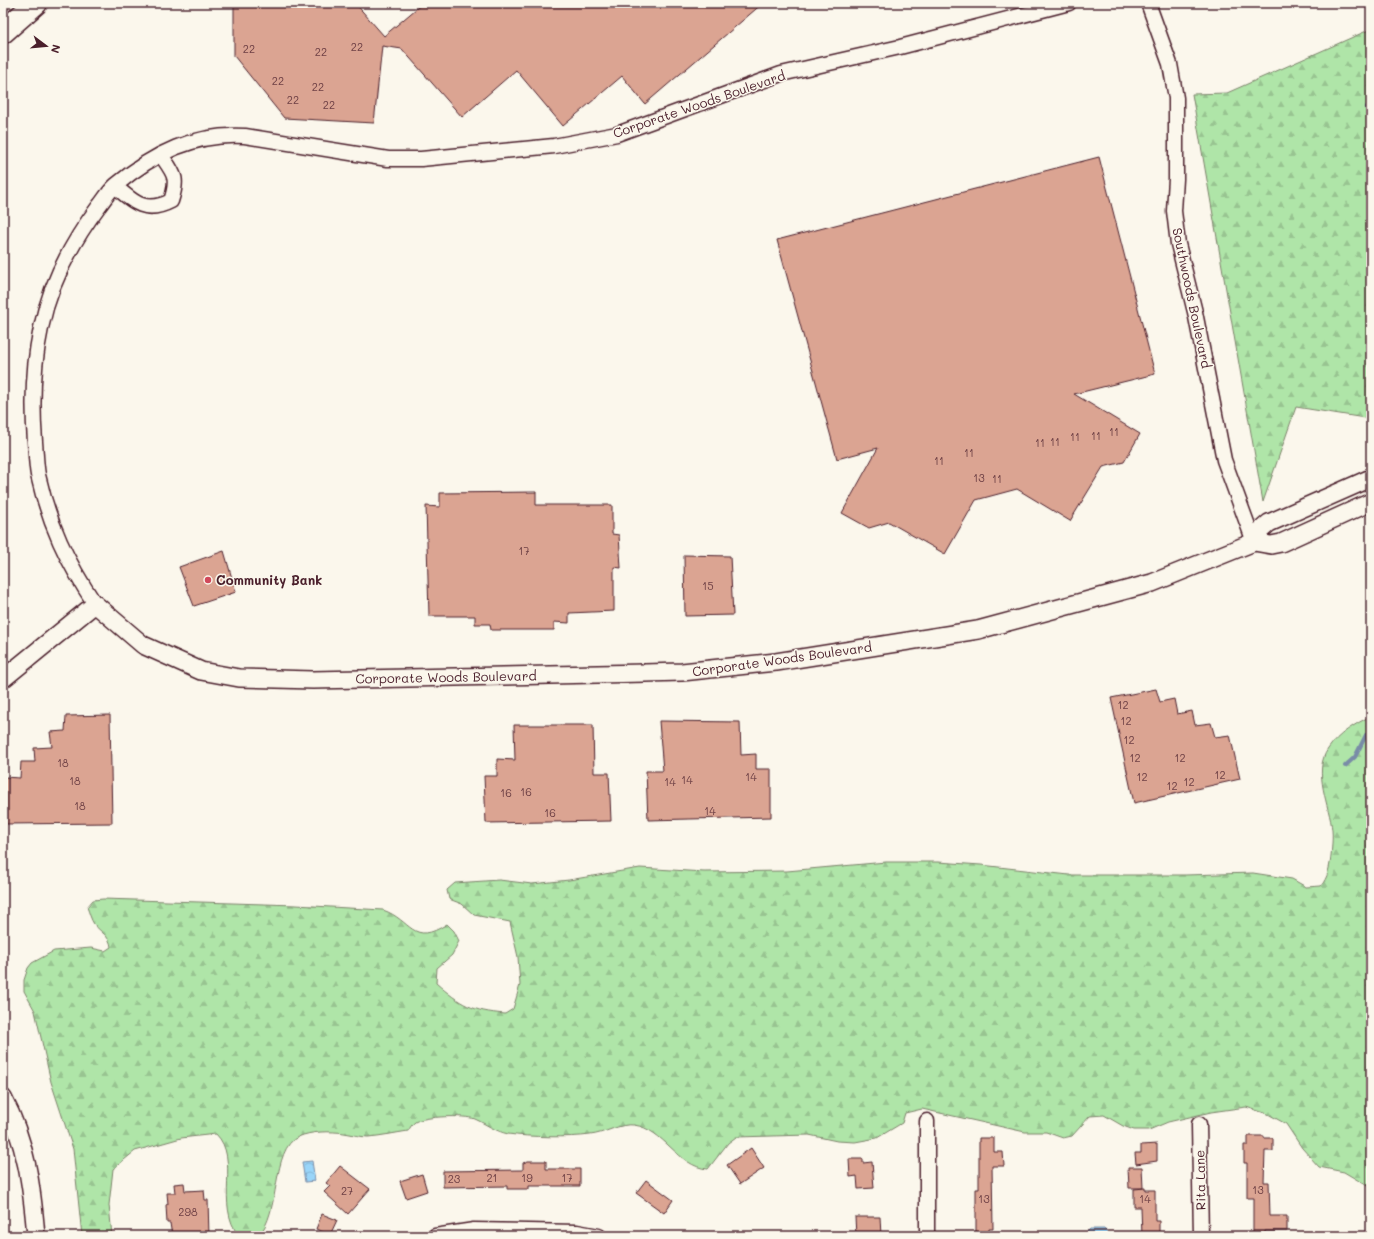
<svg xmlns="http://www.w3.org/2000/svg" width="1374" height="1239" font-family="Mali,sans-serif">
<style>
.forest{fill:url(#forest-firs);stroke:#7c826a}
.water{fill:url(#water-waves);stroke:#798ca7}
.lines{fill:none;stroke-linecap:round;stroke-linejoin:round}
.stream{stroke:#798ca7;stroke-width:4}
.building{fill:#dba492;stroke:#4a1f2b}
.minor-casing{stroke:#4a1f2b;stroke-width:17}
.tertiary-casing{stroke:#4a1f2b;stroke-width:20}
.motorway-casing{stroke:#4a1f2b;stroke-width:25}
.minor{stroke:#fbf7ec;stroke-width:14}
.tertiary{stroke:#fbf7ec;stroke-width:17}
.motorway{stroke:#fbf7ec;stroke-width:22}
.poi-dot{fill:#d1495b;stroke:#fbf7ec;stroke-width:1.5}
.labels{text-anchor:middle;stroke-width:3;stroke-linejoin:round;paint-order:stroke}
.number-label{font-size:11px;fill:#6e4045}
.street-label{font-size:13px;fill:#4a1f2b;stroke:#fbf7ec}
.poi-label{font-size:13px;font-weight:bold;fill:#4a1f2b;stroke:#fbf7ec;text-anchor:start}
</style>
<defs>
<pattern id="forest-firs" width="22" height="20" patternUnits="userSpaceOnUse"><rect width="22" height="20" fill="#afe5a8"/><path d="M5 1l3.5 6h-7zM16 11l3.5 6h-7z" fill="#98c491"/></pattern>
<pattern id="water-waves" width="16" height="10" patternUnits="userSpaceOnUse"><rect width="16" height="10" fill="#99d5f9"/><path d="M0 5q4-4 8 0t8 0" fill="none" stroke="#85b6d6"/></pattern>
</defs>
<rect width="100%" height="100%" fill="#fbf7ec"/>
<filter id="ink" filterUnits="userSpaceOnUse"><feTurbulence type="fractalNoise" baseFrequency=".025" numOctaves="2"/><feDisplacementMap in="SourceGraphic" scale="8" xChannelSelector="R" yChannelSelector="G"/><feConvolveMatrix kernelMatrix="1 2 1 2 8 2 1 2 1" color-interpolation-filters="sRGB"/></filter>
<g filter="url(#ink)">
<path class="forest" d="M 1371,29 L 1371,419 L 1296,407 L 1263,502 L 1192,94 L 1227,93 Z
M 1371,716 L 1371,1188 L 1344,1172 L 1319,1167 L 1302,1148 L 1286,1124 L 1268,1114 L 1246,1107 L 1211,1112 L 1168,1122 L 1149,1130 L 1134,1130 L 1123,1126 L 1104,1115 L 1090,1116 L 1072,1136 L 1063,1138 L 1046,1132 L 1025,1132 L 922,1109 L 905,1113 L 902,1123 L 877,1138 L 855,1142 L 837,1141 L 809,1135 L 736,1137 L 728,1143 L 708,1169 C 678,1167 664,1129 634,1125 C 620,1123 604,1134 590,1135 C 570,1138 528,1137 508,1134 C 495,1131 486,1124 475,1119 C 464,1115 425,1116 415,1122 C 412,1124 410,1128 408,1131 C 395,1133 381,1136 368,1137 C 360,1137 352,1134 344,1133 C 331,1131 311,1131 298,1137 C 271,1149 281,1214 258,1236 L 239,1236 C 214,1204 241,1159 216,1134 L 181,1138 L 135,1151 L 113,1169 L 109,1205 L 112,1236 L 82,1236 L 73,1149 L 51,1082 L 35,1011 L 24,991 L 24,980 L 28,968 L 32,963 L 54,951 L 91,948 L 105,951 L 111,947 C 110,936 100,932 94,924 C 91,920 89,912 87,907 L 93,900 L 103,899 L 296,905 L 383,910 C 412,920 412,947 447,924 L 454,931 L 459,941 L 452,955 L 437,968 L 436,983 C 461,1005 472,1011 505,1014 L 513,1009 L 520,985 L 518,957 L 510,922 L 474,915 L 462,904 L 449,899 L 447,890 L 455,883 L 499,880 L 532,884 L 569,880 L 640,868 L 704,872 L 787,871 L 886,862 L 938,862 L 981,865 L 1069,875 L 1185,875 L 1253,873 L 1292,879 L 1306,887 L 1321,886 C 1324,882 1327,877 1328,872 C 1331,863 1333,839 1332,830 C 1330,806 1312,772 1328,749 C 1338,734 1355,724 1371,716 Z"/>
<path class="water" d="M 312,1161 L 315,1181 L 305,1182 L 302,1162 Z
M 1090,1229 L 1104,1229 L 1107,1232 L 1107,1236 L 1087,1236 L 1087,1232 Z"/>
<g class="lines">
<path class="stream" d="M 1371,105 L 1367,107 L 1371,118
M 1345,766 L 1355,757 L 1366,735 L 1371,734"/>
</g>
<path class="building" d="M 234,3 L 355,3 L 384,36 L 423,3 L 763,3 L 645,104 L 622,76 L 563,126 L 516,70 L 462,117 L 402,49 L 382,46 L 374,123 L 284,118 L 234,56 Z
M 1099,157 L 1155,374 L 1074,394 L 1140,434 L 1124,462 L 1103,467 L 1070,521 L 1017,489 L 976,500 L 945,554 L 889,522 L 869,528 L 842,513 L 878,448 L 837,459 L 777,240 Z
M 536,492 L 536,505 L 612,505 L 612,534 L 619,535 L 621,568 L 614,567 L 614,611 L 569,613 L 569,623 L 554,622 L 554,630 L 491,630 L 490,624 L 475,624 L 475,616 L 429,616 L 426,506 L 440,507 L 440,493 Z
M 224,551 L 236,592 L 194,606 L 179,567 Z
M 684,555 L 730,556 L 733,615 L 685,616 Z
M 1156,689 L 1160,702 L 1174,699 L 1177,714 L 1192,711 L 1195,725 L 1211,723 L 1215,737 L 1230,735 L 1240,779 L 1134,803 L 1111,698 Z
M 110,715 L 112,823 L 4,824 L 4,777 L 20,778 L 21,762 L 35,762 L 34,748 L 52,747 L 50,732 L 65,731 L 66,716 Z
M 659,721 L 740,722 L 741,755 L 756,754 L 756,769 L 771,769 L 771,817 L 648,820 L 646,771 L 663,771 Z
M 514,725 L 593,725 L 594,773 L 609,773 L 611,821 L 486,823 L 484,776 L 497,776 L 497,759 L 515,760 Z
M 1248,1136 L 1264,1136 L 1264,1138 L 1273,1138 L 1273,1151 L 1265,1151 L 1264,1182 L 1269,1182 L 1270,1216 L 1287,1216 L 1287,1231 L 1265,1231 L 1265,1236 L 1253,1236 L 1253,1198 L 1247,1198 L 1247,1163 L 1244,1163 L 1244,1145 L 1248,1145 Z
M 979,1138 L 994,1138 L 994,1152 L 1003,1152 L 1004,1166 L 992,1166 L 993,1229 L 989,1229 L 989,1236 L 976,1236 L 976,1189 L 979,1189 Z
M 1157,1144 L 1157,1161 L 1136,1164 L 1135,1153 L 1141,1153 L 1141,1145 Z
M 751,1148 L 764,1168 L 740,1184 L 727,1165 Z
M 849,1159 L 863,1159 L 863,1163 L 872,1162 L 874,1188 L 858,1189 L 857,1176 L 850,1177 Z
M 528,1161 L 546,1161 L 546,1169 L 580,1169 L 580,1186 L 529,1186 L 529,1189 L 507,1189 L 507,1186 L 443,1187 L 443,1171 L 523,1170 L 523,1163 Z
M 340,1166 L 370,1189 L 348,1214 L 324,1192 L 330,1186 L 326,1183 Z
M 1128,1167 L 1142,1167 L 1143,1188 L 1129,1188 Z
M 422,1174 L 427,1191 L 406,1198 L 400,1181 Z
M 646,1180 L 673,1200 L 664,1213 L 636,1193 Z
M 184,1183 L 185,1191 L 204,1190 L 205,1200 L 208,1200 L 209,1236 L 172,1236 L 170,1223 L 167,1223 L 166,1205 L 168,1204 L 167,1193 L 175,1193 L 174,1184 Z
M 1145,1188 L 1145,1190 L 1155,1190 L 1155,1221 L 1159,1221 L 1159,1236 L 1142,1236 L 1141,1207 L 1134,1207 L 1134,1189 Z
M 322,1214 L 337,1220 L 330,1235 L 316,1229 Z
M 855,1217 L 880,1217 L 881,1236 L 856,1236 Z"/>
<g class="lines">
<defs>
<path id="minor" d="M 1148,3 L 1170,64 L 1176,98 L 1176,179 L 1174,211 L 1178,244 L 1195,312 L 1224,460 L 1254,542
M 115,186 C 134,203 146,214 171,201 C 179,177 174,174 161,155
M 95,604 C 67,562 49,524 38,475 C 36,464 36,453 35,442 C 32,404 33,365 41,328 C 50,284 72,242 99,206 C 104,200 109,191 116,185 C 154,153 195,133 245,136 L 388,159 L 421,159 L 554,146 L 617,134 L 781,74 L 900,47 L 1069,3
M 1199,1124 L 1201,1236
M 435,1236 L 474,1230 L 577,1232 L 599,1236
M 927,1236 L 927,1121"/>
<path id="tertiary" d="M 1254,542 L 1261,530 L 1269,523 L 1371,478
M 3,679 L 95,604 L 143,645 L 201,671 L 239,678 L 313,680 L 645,673 L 682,672 L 776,662 L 978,630 L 1152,583 L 1254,542 L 1271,545 L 1281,543 L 1371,502
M 3,1098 C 26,1141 32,1187 36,1236"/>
<path id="motorway" d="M 3,32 L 36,3"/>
</defs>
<use href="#minor" class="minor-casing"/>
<use href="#tertiary" class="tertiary-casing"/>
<use href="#motorway" class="motorway-casing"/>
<use href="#minor" class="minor"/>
<use href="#tertiary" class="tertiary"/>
<use href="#motorway" class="motorway"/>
</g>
</g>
<circle class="poi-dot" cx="208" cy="580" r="4"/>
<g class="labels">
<g class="number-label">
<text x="357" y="51">22</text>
<text x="249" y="53">22</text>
<text x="321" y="56">22</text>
<text x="278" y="85">22</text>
<text x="318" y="91">22</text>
<text x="293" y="104">22</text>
<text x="329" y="109">22</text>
<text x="1114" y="436">11</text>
<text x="1096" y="440">11</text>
<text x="1075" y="441">11</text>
<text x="1055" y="446">11</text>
<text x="1040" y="447">11</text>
<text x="969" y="457">11</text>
<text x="939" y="465">11</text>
<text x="979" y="482">13</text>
<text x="997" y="483">11</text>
<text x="524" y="555">17</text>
<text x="708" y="590">15</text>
<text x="1123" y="709">12</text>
<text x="1126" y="725">12</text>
<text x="1129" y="744">12</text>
<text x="1135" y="762">12</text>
<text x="1180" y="762">12</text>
<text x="63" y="767">18</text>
<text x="1220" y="779">12</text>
<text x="751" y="781">14</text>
<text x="1142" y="781">12</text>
<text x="687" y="784">14</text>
<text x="75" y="785">18</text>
<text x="670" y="786">14</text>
<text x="1189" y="786">12</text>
<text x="1172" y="790">12</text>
<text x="526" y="796">16</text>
<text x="506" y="797">16</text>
<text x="80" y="810">18</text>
<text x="710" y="815">14</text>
<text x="550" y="817">16</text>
<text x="492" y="1182">21</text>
<text x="527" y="1182">19</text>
<text x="567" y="1182">17</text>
<text x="454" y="1183">23</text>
<text x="1258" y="1194">13</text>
<text x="347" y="1195">27</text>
<text x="984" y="1203">13</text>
<text x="1145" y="1203">14</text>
<text x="188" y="1216">298</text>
</g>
<g class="street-label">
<text transform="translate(699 104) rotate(-19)" y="5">Corporate Woods Boulevard</text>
<text transform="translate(1192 298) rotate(78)" y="5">Southwoods Boulevard</text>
<text transform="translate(782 659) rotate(-8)" y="5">Corporate Woods Boulevard</text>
<text transform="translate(446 677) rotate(-1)" y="5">Corporate Woods Boulevard</text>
<text transform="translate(1200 1180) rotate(-91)" y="5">Rita Lane</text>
</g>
<g class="poi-label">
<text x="216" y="585">Community Bank</text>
</g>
</g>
<rect width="1374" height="1239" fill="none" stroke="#fbf7ec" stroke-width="16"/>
<rect x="8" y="8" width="1358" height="1223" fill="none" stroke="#4a1f2b" stroke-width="1.5" filter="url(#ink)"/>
<g transform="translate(46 46) rotate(106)" stroke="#fbf7ec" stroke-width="3" paint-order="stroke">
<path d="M0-3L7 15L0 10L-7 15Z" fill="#4a1f2b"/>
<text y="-6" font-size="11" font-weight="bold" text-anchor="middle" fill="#4a1f2b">N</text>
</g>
</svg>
